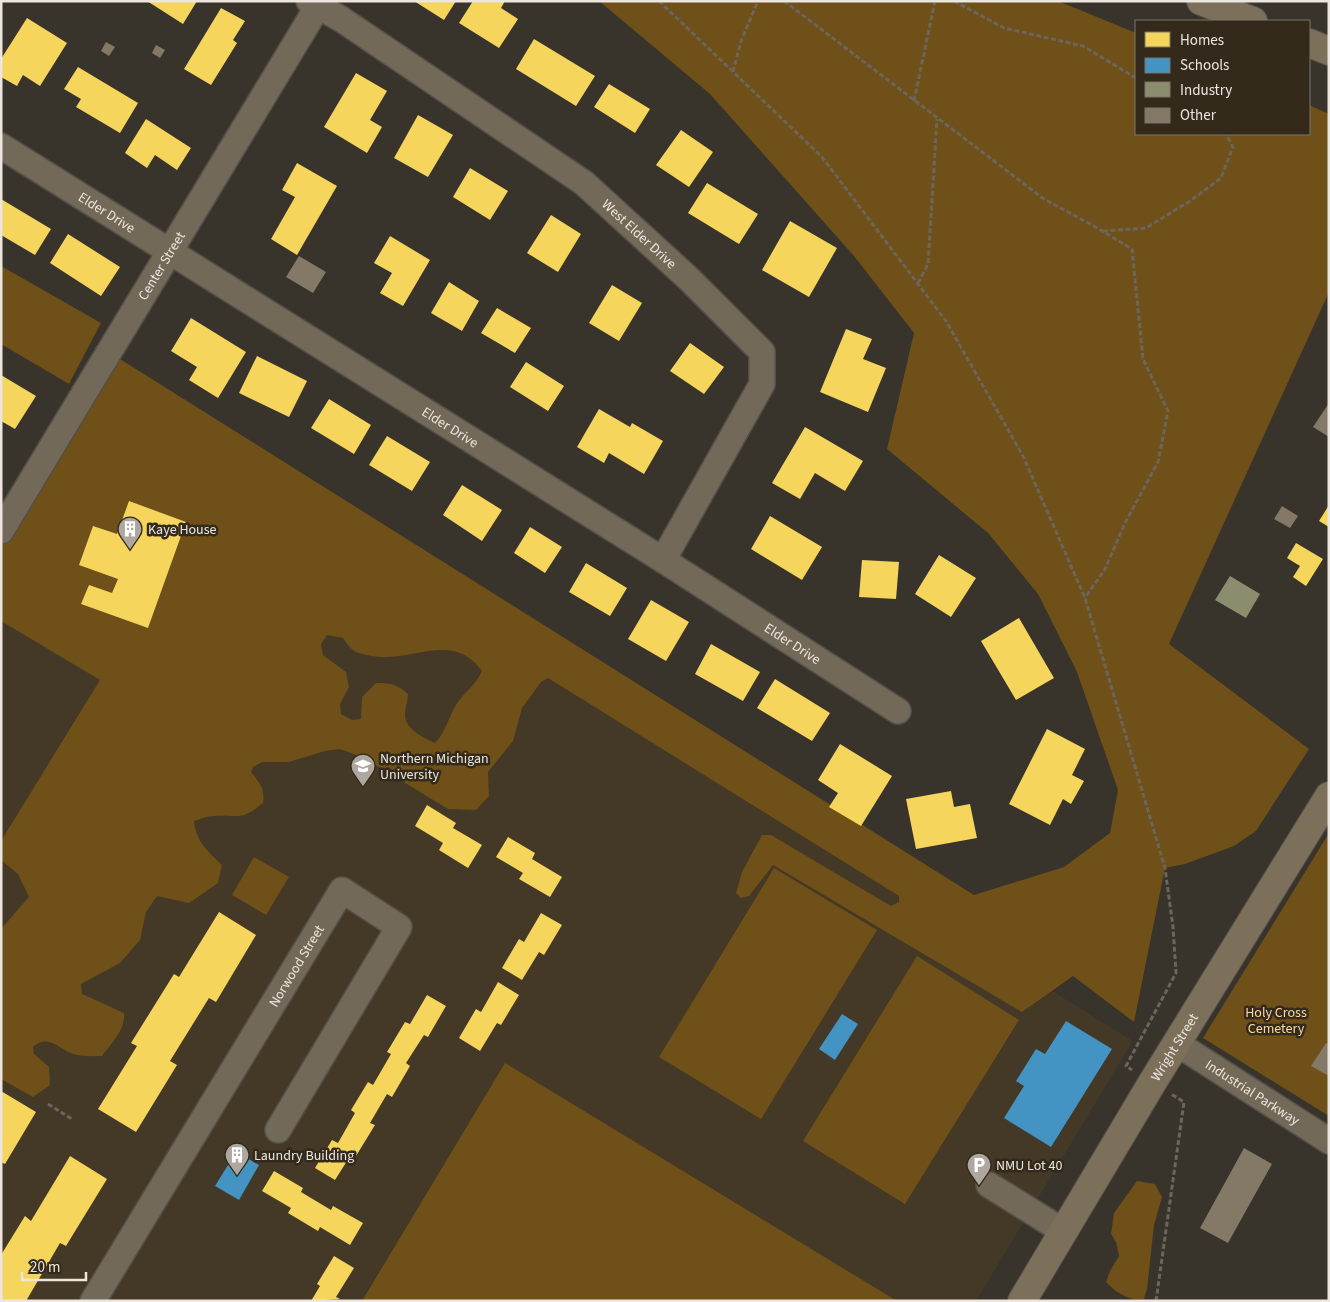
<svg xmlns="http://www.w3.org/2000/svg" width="1330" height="1302" font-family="'Source Sans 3',sans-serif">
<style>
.built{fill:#443826}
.green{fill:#6e5018;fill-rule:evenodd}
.homes{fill:#f6d55c}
.schools{fill:#4393c3}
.industry{fill:#8c8c6e}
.building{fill:#847866}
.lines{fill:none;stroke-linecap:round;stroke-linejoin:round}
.minor-casing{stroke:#544f48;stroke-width:28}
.major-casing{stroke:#544f48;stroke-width:30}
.path{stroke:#6d655b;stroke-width:3;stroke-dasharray:5 2.5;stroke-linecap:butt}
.minor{stroke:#736959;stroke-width:25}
.major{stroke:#7d705b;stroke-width:28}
.labels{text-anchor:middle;stroke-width:5;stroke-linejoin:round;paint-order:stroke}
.street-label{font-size:14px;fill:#ece6de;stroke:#332a1c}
.poi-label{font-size:14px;fill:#ece6de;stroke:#332a1c;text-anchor:start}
.park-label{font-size:14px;fill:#fcd8a0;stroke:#332a1c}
</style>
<rect width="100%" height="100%" fill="#38332b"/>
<path class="built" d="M 86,391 L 1133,1041 L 976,1301 L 1,1301 L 1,536 Z"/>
<path class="green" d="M 599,1 L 1058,1 L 1136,33 L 1136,134 L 1309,134 L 1309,105 L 1329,114 L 1329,292 L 1169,644 L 1309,749 L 1256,831 L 1234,846 L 1185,864 L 1165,868 L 1134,1022 L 1073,976 L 1022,1012 L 773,865 L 749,896 L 741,898 L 736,893 L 742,872 L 762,835 L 771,835 L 891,906 L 899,902 L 899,896 L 548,678 L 541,682 L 522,708 L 513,741 L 488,772 L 489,796 L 476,810 L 448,809 L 364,758 L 340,749 L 325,751 L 289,762 L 262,762 L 253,767 L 251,772 C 260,783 265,789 263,803 C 240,822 239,814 214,816 C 208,816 201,819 194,821 C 196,842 208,851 222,865 L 218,883 L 189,903 L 157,896 L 146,912 L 140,940 L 120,963 L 81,984 L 82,994 L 124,1013 C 126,1029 111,1044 102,1056 C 93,1056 81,1057 73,1054 C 59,1049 48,1033 33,1047 L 34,1054 L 49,1067 L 50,1085 L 33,1097 L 1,1079 L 1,929 L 29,897 L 18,874 L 1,860 L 1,841 L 100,680 L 1,621 L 1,543 L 120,359 L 974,895 L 1064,867 L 1110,833 L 1118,790 L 1077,672 L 1038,594 L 988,533 L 887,449 L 914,333 L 854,256 L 710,94 ZM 327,635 L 343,638 C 346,642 349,647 353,650 C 356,653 363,654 367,655 C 409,666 451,628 482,671 C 476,685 464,692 456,705 C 448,718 446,732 435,743 C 424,738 404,729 405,714 C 405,708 408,701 408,694 C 398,684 389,683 376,683 L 362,697 L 361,719 L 352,720 L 341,714 L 340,704 L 349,687 L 346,672 L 323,655 L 321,644 Z
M 1,266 L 101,323 L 69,384 L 1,344 Z
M 1329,833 L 1329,1116 L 1203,1038 Z
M 254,857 L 289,877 L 266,915 L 232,895 Z
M 774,868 L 877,930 L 761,1119 L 659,1057 Z
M 917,956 L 1019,1020 L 905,1204 L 803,1141 Z
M 505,1063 L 897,1301 L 362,1301 Z
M 1137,1181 L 1155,1184 L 1162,1197 L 1154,1225 L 1147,1289 L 1144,1299 C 1130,1302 1115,1292 1106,1282 L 1110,1271 L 1119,1256 L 1116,1242 L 1111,1234 L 1114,1213 Z"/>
<path class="homes" d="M 147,1 L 197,1 L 183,24 Z
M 414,1 L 456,1 L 444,20 Z
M 473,1 L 505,1 L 501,8 L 518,19 L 499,48 L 459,23 Z
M 221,8 L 245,21 L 233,40 L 237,43 L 211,85 L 184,69 Z
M 27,18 L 67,43 L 40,86 L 23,75 L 17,86 L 1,77 L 1,59 Z
M 534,39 L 595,76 L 576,106 L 516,69 Z
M 78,67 L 138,103 L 120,133 L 76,107 L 81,99 L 64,89 Z
M 356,73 L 387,91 L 370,120 L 382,127 L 367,153 L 324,127 Z
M 609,84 L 650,109 L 635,133 L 594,107 Z
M 418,115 L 453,135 L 428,177 L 394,158 Z
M 146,119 L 191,148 L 177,170 L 155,155 L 147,168 L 125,153 Z
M 681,130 L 713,152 L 689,187 L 656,165 Z
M 297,163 L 337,186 L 297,255 L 271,239 L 295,197 L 282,190 Z
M 470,168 L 508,191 L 490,220 L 453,197 Z
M 707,183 L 758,214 L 739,244 L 688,213 Z
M 1,199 L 51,229 L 35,255 L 1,235 Z
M 551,215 L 581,234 L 558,272 L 527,253 Z
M 790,221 L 837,248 L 809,297 L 762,270 Z
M 68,234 L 120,267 L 101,296 L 50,263 Z
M 390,236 L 430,260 L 403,306 L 380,293 L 392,273 L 374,263 Z
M 449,282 L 479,301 L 462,331 L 431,313 Z
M 612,285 L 642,303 L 619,341 L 589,323 Z
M 497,308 L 531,328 L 515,353 L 481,333 Z
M 191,318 L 246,352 L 218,398 L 189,380 L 197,367 L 171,351 Z
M 846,329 L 872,339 L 863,359 L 886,368 L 868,412 L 820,392 Z
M 690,343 L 724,367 L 704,394 L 670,371 Z
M 257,356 L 307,381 L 289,417 L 239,393 Z
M 526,362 L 564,386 L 548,411 L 510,387 Z
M 1,375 L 36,396 L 15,429 L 1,421 Z
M 329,399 L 371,425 L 354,454 L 311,428 Z
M 599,409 L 630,427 L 632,423 L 663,441 L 644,474 L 609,453 L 604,463 L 577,447 Z
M 805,427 L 863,461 L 845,491 L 815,473 L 800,499 L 772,483 Z
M 387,436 L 430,462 L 412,491 L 369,465 Z
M 462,485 L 502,510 L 482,541 L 443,515 Z
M 129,501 L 186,522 L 148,628 L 81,604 L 89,585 L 112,593 L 118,579 L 79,565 L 93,526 L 117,534 Z
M 1329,505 L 1329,527 L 1319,521 Z
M 770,516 L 822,547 L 802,580 L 751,549 Z
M 530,527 L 562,547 L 545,573 L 514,553 Z
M 1296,543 L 1323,559 L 1306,586 L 1293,577 L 1300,566 L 1287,558 Z
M 939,555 L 976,578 L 951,617 L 915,594 Z
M 862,560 L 899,562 L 896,599 L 859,597 Z
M 586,563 L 627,588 L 610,616 L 569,592 Z
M 651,600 L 689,622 L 666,661 L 628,639 Z
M 1019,618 L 1054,678 L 1016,700 L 981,641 Z
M 711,644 L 760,672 L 743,701 L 695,674 Z
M 775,679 L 830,713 L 812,741 L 757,708 Z
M 1047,729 L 1085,749 L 1072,775 L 1084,781 L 1071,804 L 1063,799 L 1050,825 L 1009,804 Z
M 840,744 L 892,776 L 861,826 L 829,807 L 838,793 L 818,780 Z
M 951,791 L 954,807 L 970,804 L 977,838 L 916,849 L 906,799 Z
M 427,805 L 456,823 L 453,828 L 482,845 L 468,868 L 439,850 L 443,843 L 415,826 Z
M 508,837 L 535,853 L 532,859 L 562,877 L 550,897 L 519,879 L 523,873 L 496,857 Z
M 219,912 L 256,935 L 216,1002 L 209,998 L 170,1061 L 177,1065 L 136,1132 L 98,1109 L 137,1046 L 131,1043 L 174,974 L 179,977 Z
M 541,913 L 562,925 L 544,955 L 539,952 L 522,980 L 502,968 L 519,939 L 524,942 Z
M 498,982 L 519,995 L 501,1025 L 497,1023 L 480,1051 L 459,1038 L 476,1009 L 481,1012 Z
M 427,995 L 446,1006 L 428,1037 L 424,1035 L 406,1063 L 410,1066 L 392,1097 L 387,1094 L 370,1123 L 375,1125 L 356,1156 L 352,1153 L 335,1180 L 315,1168 L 332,1140 L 338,1143 L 355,1113 L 351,1110 L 368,1082 L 373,1085 L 391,1054 L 387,1052 L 405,1022 L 410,1024 Z
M 1,1091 L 36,1112 L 5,1164 L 1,1162 Z
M 70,1156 L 107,1179 L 66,1246 L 60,1243 L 26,1301 L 1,1301 L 1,1255 L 25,1216 L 31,1221 Z
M 274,1171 L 303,1188 L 301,1192 L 331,1210 L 333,1206 L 363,1223 L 350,1245 L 320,1227 L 318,1231 L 288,1213 L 291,1208 L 262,1191 Z
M 334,1256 L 354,1268 L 336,1297 L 340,1299 L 311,1301 L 320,1286 L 317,1284 Z"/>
<path class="schools" d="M 842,1014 L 858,1024 L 835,1060 L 819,1049 Z
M 1066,1021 L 1112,1049 L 1051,1147 L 1004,1118 L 1024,1086 L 1016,1081 L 1036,1049 L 1045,1054 Z
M 236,1152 L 259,1165 L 239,1200 L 215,1186 Z"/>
<path class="industry" d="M 1230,576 L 1260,594 L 1246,618 L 1215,600 Z"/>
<path class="building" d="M 106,42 L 115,47 L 109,56 L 101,51 Z
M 156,45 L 165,50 L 160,58 L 152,53 Z
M 299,256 L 326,272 L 313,293 L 286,277 Z
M 1329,403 L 1329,437 L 1313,427 Z
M 1282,506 L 1298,516 L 1290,528 L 1274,519 Z
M 1326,1043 L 1329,1044 L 1329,1076 L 1311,1066 Z
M 1244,1148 L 1272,1164 L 1228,1243 L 1200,1228 Z"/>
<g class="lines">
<defs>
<g id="minor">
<path id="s1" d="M 309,1 L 341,19 L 584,183 L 689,279 L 762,352 L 762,384 L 663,560"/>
<path id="s2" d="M 1,146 L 663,560 L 898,711"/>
<path id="s3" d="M 1,531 L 321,1"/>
<path id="s4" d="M 1176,1043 L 1329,1141"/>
<path d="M 989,1185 L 1063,1231"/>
<path id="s5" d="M 93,1301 L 342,890 L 399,927 L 278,1130"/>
</g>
<g id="major">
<path d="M 1201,1 L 1253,21"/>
<path d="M 1309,43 L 1329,51"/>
<path id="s6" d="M 1022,1301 L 1152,1083 L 1329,796"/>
</g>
</defs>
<use href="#minor" class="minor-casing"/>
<use href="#major" class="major-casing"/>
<path class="path" d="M 659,1 L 822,157 L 946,321 L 1023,456 L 1085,598 L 1165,868 L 1173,927 L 1176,973 L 1126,1066 L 1132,1070
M 784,1 L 1044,199 L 1094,226 L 1132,249 L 1143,359 L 1168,411 L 1158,462 L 1125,523 L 1105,569 L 1085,598
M 954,1 L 1004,28 L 1083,46 L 1136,78
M 733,72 L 741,41 L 758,1
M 914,101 L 935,1
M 1103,231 L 1146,228 L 1190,201 L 1221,178 L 1233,147 L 1226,134
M 918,283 L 928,264 L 937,119
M 48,1104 L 72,1119
M 1156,1301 L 1184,1102 L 1171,1094"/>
<use href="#minor" class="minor"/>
<use href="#major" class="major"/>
</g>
<defs>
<symbol id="building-pin" viewBox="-11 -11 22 30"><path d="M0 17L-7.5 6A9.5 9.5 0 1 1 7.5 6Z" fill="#ada79f" stroke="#332a1c"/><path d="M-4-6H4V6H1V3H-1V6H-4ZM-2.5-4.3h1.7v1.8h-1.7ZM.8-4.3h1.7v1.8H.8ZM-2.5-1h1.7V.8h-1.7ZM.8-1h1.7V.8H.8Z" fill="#fff"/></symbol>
<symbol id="university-pin" viewBox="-11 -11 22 30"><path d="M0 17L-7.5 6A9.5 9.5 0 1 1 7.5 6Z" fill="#ada79f" stroke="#332a1c"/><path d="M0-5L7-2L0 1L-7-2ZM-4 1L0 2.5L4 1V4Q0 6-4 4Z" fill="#fff"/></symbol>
<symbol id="parking-pin" viewBox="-11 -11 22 30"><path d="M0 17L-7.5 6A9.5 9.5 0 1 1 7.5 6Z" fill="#ada79f" stroke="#332a1c"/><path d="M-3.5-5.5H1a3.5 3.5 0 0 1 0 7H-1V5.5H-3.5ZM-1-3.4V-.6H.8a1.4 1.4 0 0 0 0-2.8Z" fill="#fff"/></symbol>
</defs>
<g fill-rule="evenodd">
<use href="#building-pin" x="116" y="515" width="28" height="38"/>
<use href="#university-pin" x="349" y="752" width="28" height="38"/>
<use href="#building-pin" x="223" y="1141" width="28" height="38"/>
<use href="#parking-pin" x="965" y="1151" width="28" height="38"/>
</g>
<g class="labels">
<g class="street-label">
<text dy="5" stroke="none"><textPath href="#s2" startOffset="125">Elder Drive</textPath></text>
<text dy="5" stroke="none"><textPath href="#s1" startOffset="405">West Elder Drive</textPath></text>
<text dy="5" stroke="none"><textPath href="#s3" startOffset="310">Center Street</textPath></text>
<text dy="5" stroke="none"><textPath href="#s2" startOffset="530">Elder Drive</textPath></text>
<text dy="5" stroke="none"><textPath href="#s2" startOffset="935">Elder Drive</textPath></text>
<text dy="5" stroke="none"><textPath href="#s5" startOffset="392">Norwood Street</textPath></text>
<text dy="5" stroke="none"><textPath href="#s6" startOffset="296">Wright Street</textPath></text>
<text dy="5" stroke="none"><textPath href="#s4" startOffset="91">Industrial Parkway</textPath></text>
</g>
<g class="poi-label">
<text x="148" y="534">Kaye House</text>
<text x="380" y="763">Northern Michigan<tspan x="380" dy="16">University</tspan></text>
<text x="254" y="1160">Laundry Building</text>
<text x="996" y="1170">NMU Lot 40</text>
</g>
<g class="park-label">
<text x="1276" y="1017">Holy Cross<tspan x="1276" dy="16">Cemetery</tspan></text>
</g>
</g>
<rect width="1330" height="1302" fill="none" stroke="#ece6de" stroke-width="5"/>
<rect x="1135" y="20" width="175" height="115" fill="#332a1c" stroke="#7d756a"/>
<rect x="1145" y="32" width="25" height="15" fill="#f6d55c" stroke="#7d756a"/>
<text x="1180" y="45" font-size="15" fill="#ece6de">Homes</text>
<rect x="1145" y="58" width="25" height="15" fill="#4393c3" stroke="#7d756a"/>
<text x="1180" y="70" font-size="15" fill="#ece6de">Schools</text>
<rect x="1145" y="82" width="25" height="15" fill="#8c8c6e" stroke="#7d756a"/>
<text x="1180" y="95" font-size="15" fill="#ece6de">Industry</text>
<rect x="1145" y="108" width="25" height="15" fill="#847866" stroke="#7d756a"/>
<text x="1180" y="120" font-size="15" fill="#ece6de">Other</text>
<path d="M22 1272v8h64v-8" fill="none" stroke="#ece6de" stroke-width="2.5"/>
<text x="30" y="1272" font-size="15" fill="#ece6de" stroke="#332a1c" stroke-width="4" paint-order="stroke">20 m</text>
</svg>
